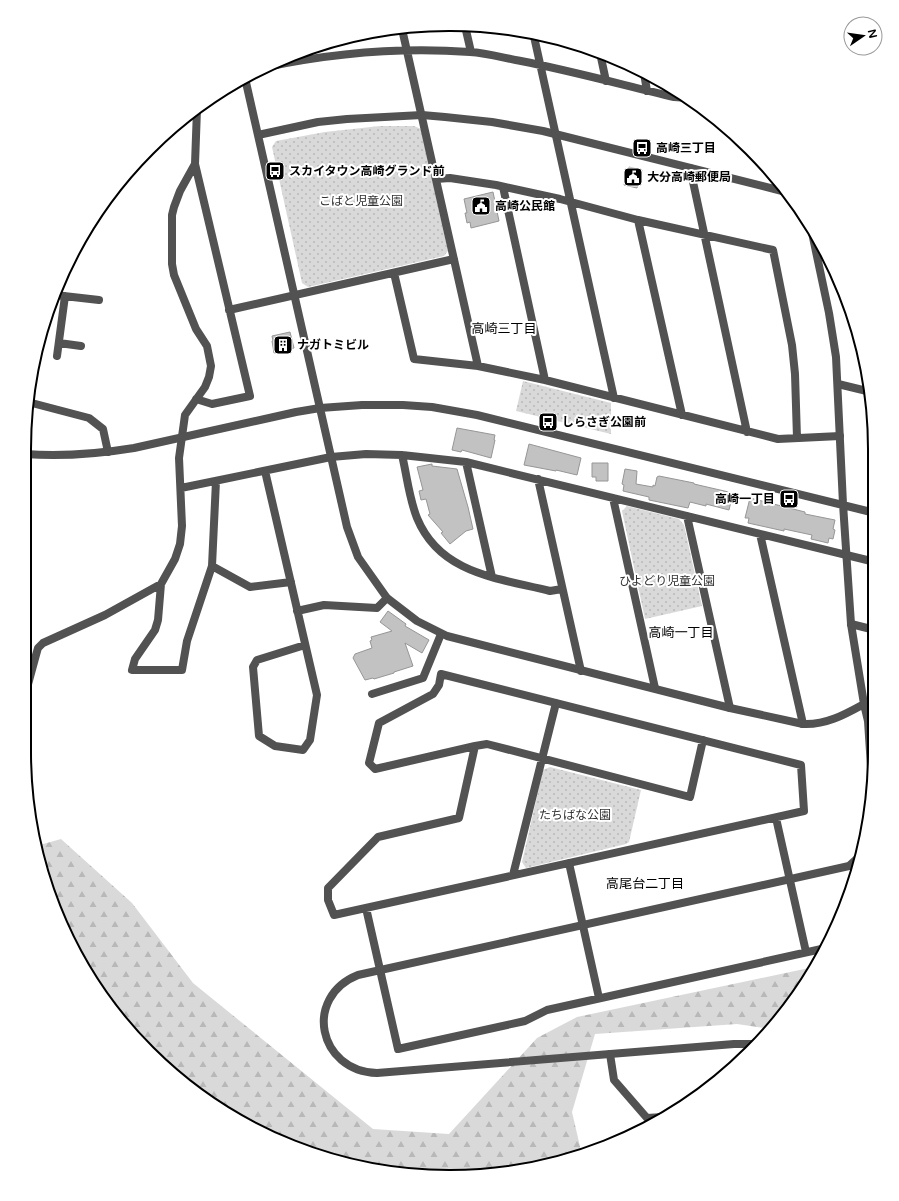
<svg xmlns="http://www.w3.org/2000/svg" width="899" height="1201" font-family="'Varela Round','Noto Sans JP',sans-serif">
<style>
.green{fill:url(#green-dots)}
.forest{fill:url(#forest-firs)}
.building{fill:#c2c2c2;stroke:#969696}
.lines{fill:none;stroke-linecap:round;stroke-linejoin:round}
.minor{stroke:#525252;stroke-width:8}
.tertiary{stroke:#525252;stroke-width:8}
.labels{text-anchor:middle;stroke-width:4;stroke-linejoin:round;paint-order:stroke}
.poi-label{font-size:12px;font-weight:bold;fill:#000;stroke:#fff;text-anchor:start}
.park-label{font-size:12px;fill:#303030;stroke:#fff}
.neighbourhood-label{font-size:13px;fill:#000;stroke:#fff}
.rim{fill:none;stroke:#000;stroke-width:2}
</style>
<defs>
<pattern id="green-dots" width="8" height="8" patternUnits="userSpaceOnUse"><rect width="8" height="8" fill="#d9d9d9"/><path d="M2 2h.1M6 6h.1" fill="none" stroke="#b8b8b8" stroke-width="1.8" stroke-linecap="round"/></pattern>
<pattern id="forest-firs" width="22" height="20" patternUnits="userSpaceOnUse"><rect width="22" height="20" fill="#d9d9d9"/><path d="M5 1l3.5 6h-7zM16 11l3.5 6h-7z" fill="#b8b8b8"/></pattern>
</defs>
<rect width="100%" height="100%" fill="#fff"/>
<path class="green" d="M 380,126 L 414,126 L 421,129 L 448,251 L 444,256 L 308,287 L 302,283 L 272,147 L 276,141 L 325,132 Z
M 523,381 L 611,403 L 611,434 L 516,411 Z
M 627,506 L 679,519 L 684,525 L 702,606 L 645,619 L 622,511 Z
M 550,767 L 641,790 L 629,842 L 626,844 L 526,868 L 522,862 L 543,770 Z"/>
<path class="forest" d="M 61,839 L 132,903 L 193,983 L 373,1129 L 449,1134 L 537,1038 L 577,1017 L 809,968 L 812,972 L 771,1029 L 737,1024 L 595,1034 L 572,1112 L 582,1155 L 478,1176 L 367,1169 L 261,1133 L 169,1071 L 112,1011 L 81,964 L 39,862 L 36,846 Z"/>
<path class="building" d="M 629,167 L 642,170 L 637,188 L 624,185 Z
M 493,192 L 499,221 L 471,228 L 470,222 L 467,223 L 465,213 L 467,213 L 464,199 Z
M 290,332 L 294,348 L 274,353 L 272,341 L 273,341 L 272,336 Z
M 457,428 L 495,435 L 494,440 L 495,440 L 491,458 L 462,450 L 461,452 L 452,450 Z
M 529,444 L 581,458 L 577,475 L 556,470 L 556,471 L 524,465 Z
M 592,463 L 608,463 L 608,481 L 596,481 L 596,477 L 592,477 Z
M 432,464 L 432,466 L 457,469 L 468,507 L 473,529 L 466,531 L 450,544 L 441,533 L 443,532 L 428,515 L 430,514 L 426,499 L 421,500 L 419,491 L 423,490 L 417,467 Z
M 625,469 L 637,471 L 636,484 L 653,487 L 653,485 L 655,486 L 657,477 L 659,476 L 694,483 L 694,484 L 733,493 L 729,510 L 706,504 L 706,506 L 690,502 L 688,508 L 649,500 L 649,497 L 623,491 L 624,485 L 622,484 Z
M 750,498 L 805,512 L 805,514 L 835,520 L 833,529 L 835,530 L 833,539 L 829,538 L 828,543 L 811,539 L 812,535 L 784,529 L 784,531 L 748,523 L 749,518 L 745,518 Z
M 388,611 L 406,624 L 405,626 L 429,640 L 422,653 L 405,643 L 413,666 L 394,672 L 394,673 L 374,679 L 373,678 L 365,680 L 353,658 L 355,654 L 372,648 L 370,641 L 372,640 L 371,637 L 392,631 L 380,622 Z"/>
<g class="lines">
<path class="minor" d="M 465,26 L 471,52
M 402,29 L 478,366
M 533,32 L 614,398
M 600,53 L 606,81
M 266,67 C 333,53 402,47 470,52 C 487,53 504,58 521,61 C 572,71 623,85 674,97 L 688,98
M 644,73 L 647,91
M 197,109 L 195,164 L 180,191 L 174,207 L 172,215 L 172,264 L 174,275 L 196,329 L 207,346 L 211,366 L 209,377 L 205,387 L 185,415 L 179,458 L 182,526 L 180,544 L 175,559 L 161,584 L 158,620 L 155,630 L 135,659 L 132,670 L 182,670 L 187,641 L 212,566 L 216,481
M 195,164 L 250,396 L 212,404 L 196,399
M 690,168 L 747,432
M 436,179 L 450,178 L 496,185 L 560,199 L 638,220 L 773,250 L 792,345 L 795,374 L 797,438
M 503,187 L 545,380
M 638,220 L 682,415
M 394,273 L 414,359 L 478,366 L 545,380 L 778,439 L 840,436
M 55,295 L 99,300
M 229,310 L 454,259
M 59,343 L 81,346
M 57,356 L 65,296
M 838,384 L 871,392
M 28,402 L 89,418 L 103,429 L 108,452
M 402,455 C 407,476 409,498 417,518 C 440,574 498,578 550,591 L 562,589
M 466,462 L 492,577
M 265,471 L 317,695 L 310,740 L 303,750 L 275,746 L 259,736 L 253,667 L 257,660 L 305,645
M 538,479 L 581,671
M 181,488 L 331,457 L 366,454 L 402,455 L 466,462 L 871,561
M 613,498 L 655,688
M 687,516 L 730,708
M 760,534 L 803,724
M 212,566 L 250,587 L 291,582
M 297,611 L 324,605 L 377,608 L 387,598
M 851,624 L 871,629
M 372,694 L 423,678 L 441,634
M 24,699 L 36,655 L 38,648 L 43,643 L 105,615 L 161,584
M 475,746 L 459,818 L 378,837 L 328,888 L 328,900 L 334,915 L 804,811 L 801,765 L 441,674 L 439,685 L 433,694 L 379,723 L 369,763 L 375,769 L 475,746 L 487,744 L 690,797 L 703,740
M 776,818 L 806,952
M 569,863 L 599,998
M 513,875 L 556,703
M 366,908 L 398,1049 L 525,1021 L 547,1010 L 826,948
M 610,1054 L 614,1080 L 647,1118 L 663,1117"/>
<path class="tertiary" d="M 245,78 L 347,527 L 358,557 L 387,598 L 417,621 L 447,636 L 730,708 L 803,724 C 826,725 844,715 864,704
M 258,135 L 318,122 L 347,119 L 422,115 L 445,117 L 492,122 L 543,131 L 786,192
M 811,228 L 829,313 L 836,357 L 843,504 L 851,624 L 864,704 L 868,721 L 871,767
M 25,454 C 62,457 97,454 134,448 L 296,412 L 320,408 L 362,405 L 403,405 L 432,407 L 477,415 L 871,512
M 756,1044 L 734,1044 L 377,1073 C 318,1071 303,997 358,975 L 849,866 L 860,856"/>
</g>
<defs>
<symbol id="bus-square" viewBox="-11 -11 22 22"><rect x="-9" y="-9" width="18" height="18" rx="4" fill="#000" stroke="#fff"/><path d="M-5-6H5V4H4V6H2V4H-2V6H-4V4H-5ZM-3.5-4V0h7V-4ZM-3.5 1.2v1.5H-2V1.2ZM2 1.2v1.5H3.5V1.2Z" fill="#fff"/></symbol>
<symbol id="civic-square" viewBox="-11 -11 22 22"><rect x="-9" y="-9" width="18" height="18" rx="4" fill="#000" stroke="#fff"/><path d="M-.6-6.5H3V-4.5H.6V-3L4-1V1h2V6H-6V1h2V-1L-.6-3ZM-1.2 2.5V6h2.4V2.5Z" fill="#fff"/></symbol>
<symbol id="building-square" viewBox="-11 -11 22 22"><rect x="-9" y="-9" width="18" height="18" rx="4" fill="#000" stroke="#fff"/><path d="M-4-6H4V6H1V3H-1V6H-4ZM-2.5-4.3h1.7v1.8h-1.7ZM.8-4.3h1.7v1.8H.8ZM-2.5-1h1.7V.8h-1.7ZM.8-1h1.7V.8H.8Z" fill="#fff"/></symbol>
</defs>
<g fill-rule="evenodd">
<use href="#bus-square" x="631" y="137" width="22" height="22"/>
<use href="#bus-square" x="264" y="160" width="22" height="22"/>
<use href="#civic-square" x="622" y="166" width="22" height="22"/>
<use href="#civic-square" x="470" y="195" width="22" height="22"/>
<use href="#building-square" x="272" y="334" width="22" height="22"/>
<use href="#bus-square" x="537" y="411" width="22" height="22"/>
<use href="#bus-square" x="778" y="488" width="22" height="22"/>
</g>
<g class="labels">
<g class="poi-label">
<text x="656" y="152">高崎三丁目</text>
<text x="289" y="175">スカイタウン高崎グランド前</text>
<text x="647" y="181">大分高崎郵便局</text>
<text x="495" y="210">高崎公民館</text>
<text x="297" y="349">ナガトミビル</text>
<text x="562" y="426">しらさぎ公園前</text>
<text x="775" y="503" text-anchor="end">高崎一丁目</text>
</g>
<g class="park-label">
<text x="361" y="205">こばと児童公園</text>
<text x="667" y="585">ひよどり児童公園</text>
<text x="575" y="819">たちばな公園</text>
</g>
<g class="neighbourhood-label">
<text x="504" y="333">高崎三丁目</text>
<text x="681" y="637">高崎一丁目</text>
<text x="645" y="888">高尾台二丁目</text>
</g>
</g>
<path d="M0 0H899V1201H0ZM449 31H450A418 418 0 0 1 868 449V752A418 418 0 0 1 450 1170H449A418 418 0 0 1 31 752V449A418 418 0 0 1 449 31Z" fill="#fff" fill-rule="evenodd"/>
<path class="rim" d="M449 31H450A418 418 0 0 1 868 449V752A418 418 0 0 1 450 1170H449A418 418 0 0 1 31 752V449A418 418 0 0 1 449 31Z"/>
<g transform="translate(863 36) rotate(77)"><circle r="19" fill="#ffffff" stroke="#999999"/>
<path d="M0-3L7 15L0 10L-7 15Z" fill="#000000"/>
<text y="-6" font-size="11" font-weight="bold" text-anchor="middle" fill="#000000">N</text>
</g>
</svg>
